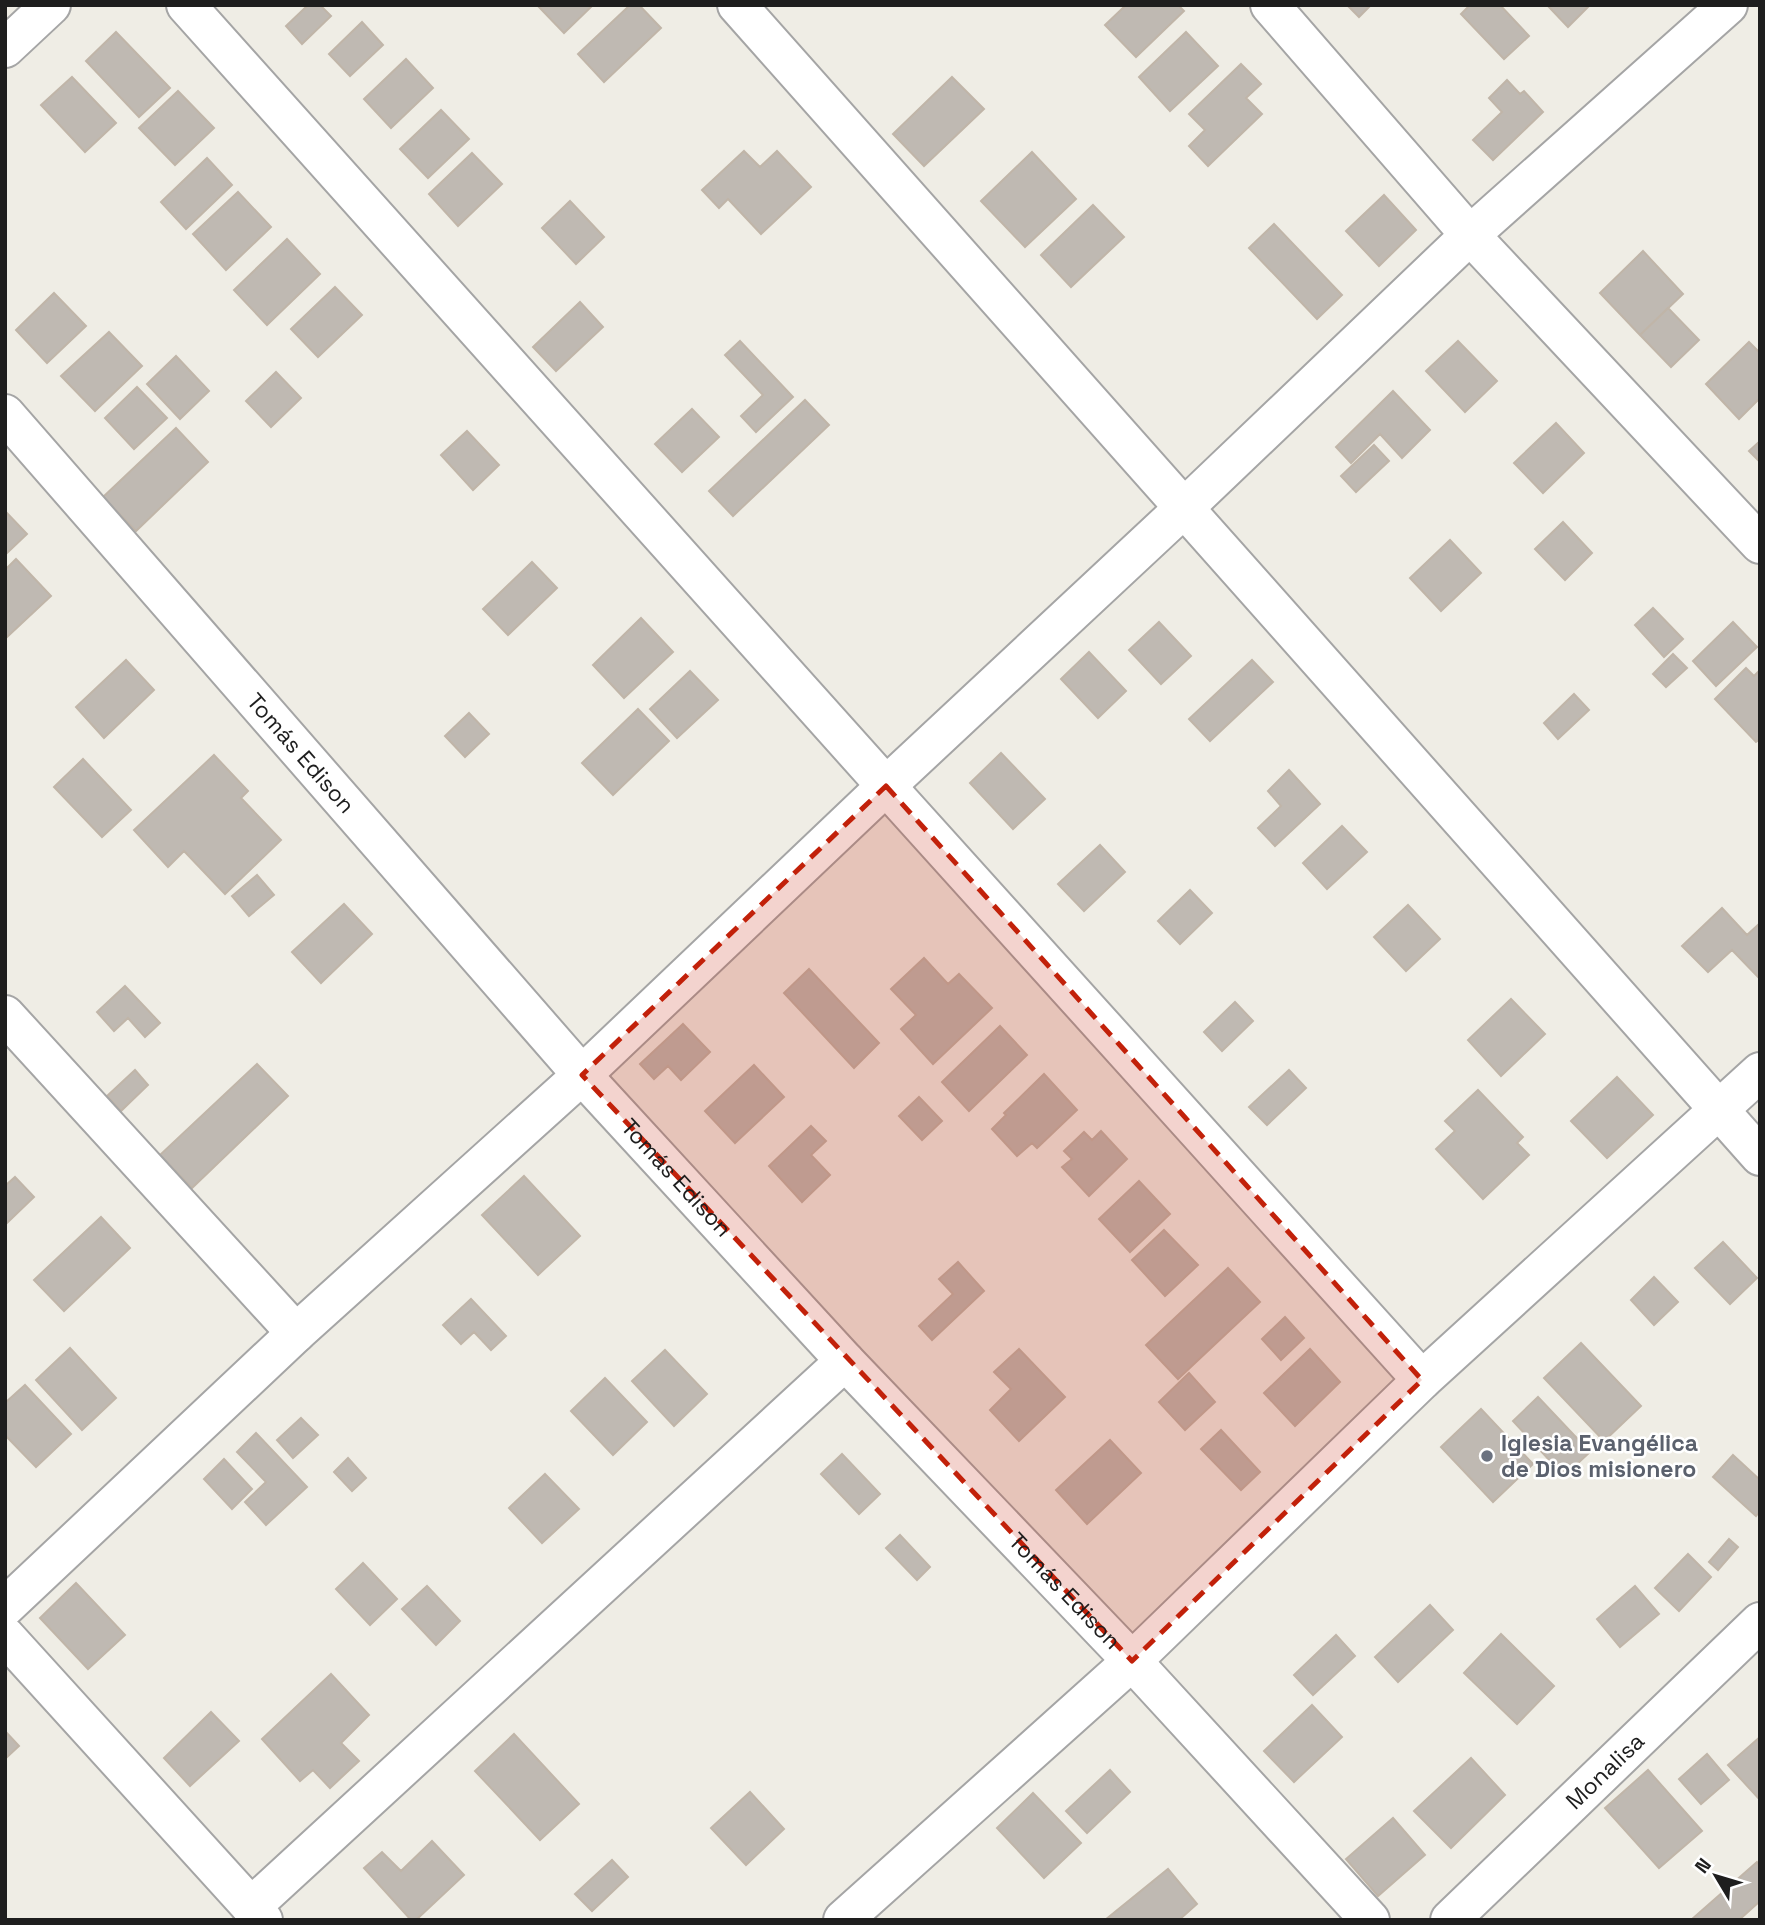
<svg xmlns="http://www.w3.org/2000/svg" width="1765" height="1925" font-family="'Space Grotesk',sans-serif">
<style>
.building{fill:#bfb9b2;stroke:#c0b5a8;stroke-width:2}
.lines{fill:none;stroke-linecap:round;stroke-linejoin:round}
.minor-casing{stroke:#a5a5a5;stroke-width:42}
.minor{stroke:#fff;stroke-width:38}
.marked{fill:#c2210a;fill-opacity:0.2;stroke:#c2210a;stroke-width:5;stroke-dasharray:14 9;stroke-linejoin:round}
.worship-dot{fill:#6b7280;stroke:#fff;stroke-width:2.5}
.labels{text-anchor:middle;stroke-width:5;stroke-linejoin:round;paint-order:stroke}
.street-label{font-size:23px;fill:#1e1e1e;stroke:#fff}
.worship-label{font-size:23px;font-weight:bold;fill:#5b616d;stroke:#fff;text-anchor:start}
</style>
<rect width="100%" height="100%" fill="#efede5"/>
<path class="building" d="M 308,5 L 320,5 L 331,16 L 302,44 L 286,26 Z
M 537,5 L 593,5 L 564,33 Z
M 630,5 L 639,5 L 661,28 L 604,82 L 578,54 Z
M 1126,5 L 1178,5 L 1184,11 L 1136,57 L 1105,25 Z
M 1347,5 L 1371,5 L 1359,17 Z
M 1470,5 L 1500,5 L 1529,36 L 1504,59 L 1461,14 Z
M 1547,5 L 1590,5 L 1568,27 Z
M 362,22 L 383,45 L 350,76 L 329,54 Z
M 116,32 L 170,88 L 139,117 L 86,61 Z
M 1186,32 L 1218,66 L 1170,111 L 1139,77 Z
M 406,59 L 433,88 L 391,128 L 364,99 Z
M 1241,64 L 1261,84 L 1246,98 L 1262,114 L 1208,166 L 1189,146 L 1205,130 L 1189,114 Z
M 72,77 L 116,123 L 85,152 L 41,105 Z
M 952,77 L 984,109 L 924,166 L 893,134 Z
M 1507,80 L 1520,94 L 1524,91 L 1543,112 L 1493,160 L 1473,140 L 1502,112 L 1489,98 Z
M 178,91 L 214,128 L 175,165 L 139,128 Z
M 441,110 L 469,139 L 428,178 L 400,149 Z
M 744,151 L 760,167 L 777,151 L 811,187 L 761,234 L 728,199 L 719,208 L 702,190 Z
M 1032,152 L 1076,199 L 1025,247 L 981,201 Z
M 472,153 L 502,184 L 458,226 L 429,194 Z
M 207,158 L 232,185 L 186,229 L 161,202 Z
M 238,192 L 271,227 L 226,270 L 193,234 Z
M 1384,195 L 1416,230 L 1379,266 L 1346,231 Z
M 570,201 L 604,237 L 576,264 L 542,228 Z
M 1093,205 L 1124,237 L 1071,287 L 1041,255 Z
M 1274,224 L 1342,295 L 1317,319 L 1249,248 Z
M 287,239 L 320,274 L 267,325 L 234,290 Z
M 1643,251 L 1683,294 L 1640,335 L 1600,293 Z
M 335,287 L 362,315 L 318,357 L 291,329 Z
M 54,293 L 86,326 L 47,363 L 16,330 Z
M 580,302 L 603,327 L 556,371 L 533,347 Z
M 1668,308 L 1699,340 L 1671,367 L 1640,335 Z
M 109,332 L 142,366 L 95,411 L 61,376 Z
M 740,341 L 793,397 L 756,432 L 741,416 L 763,395 L 725,355 Z
M 1458,341 L 1497,381 L 1465,412 L 1426,371 Z
M 1749,342 L 1760,353 L 1760,398 L 1739,419 L 1706,384 Z
M 176,356 L 209,391 L 180,419 L 147,384 Z
M 276,372 L 301,398 L 271,427 L 246,401 Z
M 137,387 L 167,418 L 134,449 L 105,418 Z
M 1393,391 L 1430,430 L 1402,458 L 1380,434 L 1351,463 L 1336,447 Z
M 805,400 L 829,425 L 733,516 L 709,491 Z
M 692,409 L 719,437 L 682,472 L 655,444 Z
M 1556,423 L 1584,453 L 1543,493 L 1514,463 Z
M 176,428 L 208,462 L 136,531 L 103,497 Z
M 467,431 L 499,465 L 473,490 L 441,455 Z
M 1760,441 L 1760,462 L 1749,451 Z
M 1374,445 L 1389,461 L 1356,492 L 1341,476 Z
M 5,511 L 27,534 L 5,555 Z
M 1563,522 L 1592,553 L 1565,580 L 1535,549 Z
M 1450,540 L 1481,573 L 1441,611 L 1410,578 Z
M 16,559 L 51,596 L 6,638 L 5,570 Z
M 532,562 L 557,588 L 508,635 L 483,609 Z
M 1653,608 L 1683,639 L 1664,657 L 1635,625 Z
M 641,618 L 673,652 L 624,698 L 593,665 Z
M 1159,622 L 1191,656 L 1161,684 L 1129,650 Z
M 1733,622 L 1757,647 L 1716,686 L 1693,661 Z
M 1089,652 L 1126,691 L 1098,718 L 1061,679 Z
M 1673,654 L 1687,668 L 1666,687 L 1653,674 Z
M 126,660 L 154,690 L 104,738 L 76,707 Z
M 1252,660 L 1273,682 L 1210,741 L 1189,719 Z
M 1746,668 L 1754,676 L 1760,670 L 1760,739 L 1756,742 L 1715,699 Z
M 690,671 L 718,700 L 677,738 L 650,709 Z
M 1574,694 L 1589,710 L 1558,739 L 1544,723 Z
M 638,709 L 669,741 L 613,795 L 582,763 Z
M 469,713 L 489,734 L 465,757 L 445,736 Z
M 1001,753 L 1045,799 L 1013,829 L 970,783 Z
M 214,755 L 248,791 L 241,798 L 281,840 L 225,894 L 184,851 L 168,867 L 134,830 Z
M 83,759 L 131,810 L 102,837 L 54,787 Z
M 1289,770 L 1320,804 L 1275,846 L 1258,828 L 1281,806 L 1268,791 Z
M 1342,826 L 1367,852 L 1327,889 L 1303,863 Z
M 1100,845 L 1125,872 L 1084,911 L 1058,884 Z
M 257,875 L 274,895 L 249,916 L 232,896 Z
M 1190,890 L 1212,913 L 1180,944 L 1158,921 Z
M 344,904 L 372,934 L 321,983 L 292,952 Z
M 1408,905 L 1440,939 L 1406,971 L 1374,937 Z
M 1722,908 L 1747,935 L 1760,923 L 1760,979 L 1732,950 L 1708,972 L 1682,946 Z
M 924,958 L 948,984 L 959,974 L 992,1008 L 933,1064 L 901,1029 L 916,1015 L 891,989 Z
M 809,969 L 879,1043 L 854,1068 L 784,993 Z
M 125,986 L 160,1023 L 145,1037 L 128,1018 L 114,1031 L 97,1012 Z
M 1511,999 L 1545,1034 L 1501,1076 L 1468,1040 Z
M 1235,1002 L 1253,1021 L 1222,1051 L 1204,1032 Z
M 683,1024 L 710,1052 L 681,1080 L 668,1066 L 654,1079 L 640,1064 Z
M 1000,1026 L 1027,1055 L 969,1111 L 942,1082 Z
M 257,1064 L 288,1096 L 192,1188 L 160,1155 Z
M 754,1065 L 784,1097 L 735,1143 L 705,1111 Z
M 135,1070 L 148,1085 L 121,1111 L 107,1096 Z
M 1289,1070 L 1306,1088 L 1267,1125 L 1249,1107 Z
M 1044,1074 L 1077,1110 L 1037,1148 L 1032,1143 L 1017,1156 L 992,1129 L 1006,1115 L 1004,1113 Z
M 1617,1077 L 1653,1115 L 1607,1158 L 1571,1121 Z
M 1478,1090 L 1523,1137 L 1517,1143 L 1529,1155 L 1483,1199 L 1436,1149 L 1455,1131 L 1445,1121 Z
M 919,1097 L 942,1121 L 922,1140 L 899,1116 Z
M 811,1126 L 826,1141 L 811,1155 L 830,1175 L 802,1202 L 769,1166 Z
M 1101,1131 L 1127,1159 L 1089,1196 L 1062,1167 L 1072,1159 L 1064,1151 L 1084,1132 L 1092,1140 Z
M 524,1176 L 580,1236 L 538,1275 L 482,1215 Z
M 15,1177 L 34,1197 L 5,1225 L 5,1186 Z
M 1139,1181 L 1170,1214 L 1130,1252 L 1099,1219 Z
M 101,1217 L 130,1248 L 64,1311 L 34,1280 Z
M 1164,1230 L 1198,1265 L 1165,1296 L 1132,1260 Z
M 1723,1242 L 1757,1278 L 1730,1304 L 1695,1268 Z
M 958,1262 L 984,1291 L 932,1340 L 919,1326 L 953,1294 L 939,1279 Z
M 1228,1268 L 1260,1302 L 1178,1379 L 1146,1345 Z
M 1654,1277 L 1678,1302 L 1654,1325 L 1631,1300 Z
M 471,1299 L 506,1336 L 491,1350 L 474,1332 L 461,1344 L 443,1325 Z
M 1285,1317 L 1304,1338 L 1281,1360 L 1262,1339 Z
M 1581,1343 L 1641,1406 L 1604,1441 L 1544,1378 Z
M 70,1348 L 116,1398 L 82,1430 L 36,1380 Z
M 1019,1349 L 1065,1397 L 1019,1441 L 990,1410 L 1011,1389 L 994,1372 Z
M 1310,1349 L 1340,1382 L 1295,1426 L 1264,1393 Z
M 665,1350 L 707,1394 L 674,1426 L 632,1381 Z
M 1189,1373 L 1215,1402 L 1185,1430 L 1159,1402 Z
M 605,1378 L 647,1422 L 613,1455 L 571,1411 Z
M 25,1385 L 71,1434 L 36,1467 L 5,1435 L 5,1403 Z
M 1538,1397 L 1590,1452 L 1564,1476 L 1513,1421 Z
M 1481,1409 L 1533,1464 L 1493,1502 L 1441,1447 Z
M 301,1418 L 318,1435 L 293,1458 L 277,1440 Z
M 1221,1430 L 1260,1472 L 1241,1490 L 1201,1449 Z
M 256,1433 L 307,1487 L 266,1525 L 245,1502 L 266,1482 L 237,1452 Z
M 1110,1440 L 1141,1473 L 1087,1524 L 1056,1490 Z
M 842,1454 L 880,1494 L 859,1514 L 821,1474 Z
M 1733,1455 L 1760,1480 L 1760,1511 L 1756,1516 L 1713,1477 Z
M 348,1458 L 366,1478 L 352,1491 L 334,1472 Z
M 224,1459 L 252,1489 L 232,1509 L 204,1479 Z
M 545,1474 L 579,1509 L 542,1543 L 509,1508 Z
M 900,1535 L 930,1567 L 917,1580 L 886,1548 Z
M 1729,1539 L 1738,1547 L 1718,1570 L 1709,1562 Z
M 1688,1554 L 1711,1577 L 1679,1611 L 1655,1588 Z
M 363,1563 L 397,1599 L 370,1625 L 336,1589 Z
M 76,1583 L 125,1635 L 88,1669 L 40,1618 Z
M 427,1586 L 460,1621 L 436,1645 L 402,1609 Z
M 1635,1586 L 1659,1614 L 1620,1647 L 1597,1619 Z
M 1430,1605 L 1453,1630 L 1398,1682 L 1375,1657 Z
M 1501,1634 L 1554,1686 L 1517,1724 L 1464,1673 Z
M 1336,1635 L 1355,1656 L 1313,1695 L 1294,1675 Z
M 331,1674 L 369,1715 L 341,1743 L 359,1761 L 330,1788 L 313,1770 L 300,1781 L 262,1739 Z
M 1312,1705 L 1342,1737 L 1294,1782 L 1264,1751 Z
M 211,1712 L 239,1741 L 190,1786 L 164,1758 Z
M 5,1731 L 19,1746 L 5,1759 Z
M 514,1734 L 579,1804 L 540,1840 L 475,1771 Z
M 1760,1737 L 1760,1800 L 1728,1765 Z
M 1707,1754 L 1729,1780 L 1701,1804 L 1679,1779 Z
M 1471,1758 L 1505,1795 L 1451,1848 L 1414,1811 Z
M 1110,1770 L 1130,1792 L 1087,1833 L 1066,1811 Z
M 1648,1770 L 1702,1831 L 1659,1868 L 1605,1808 Z
M 750,1792 L 784,1829 L 746,1865 L 711,1828 Z
M 1033,1793 L 1081,1843 L 1044,1878 L 997,1828 Z
M 1393,1818 L 1425,1855 L 1378,1896 L 1346,1859 Z
M 432,1841 L 464,1875 L 416,1920 L 411,1920 L 364,1868 L 382,1852 L 401,1871 Z
M 612,1860 L 628,1877 L 592,1911 L 575,1894 Z
M 1757,1862 L 1760,1866 L 1760,1901 L 1739,1920 L 1691,1920 Z
M 1168,1869 L 1197,1904 L 1179,1920 L 1105,1920 Z"/>
<g class="lines">
<defs>
<g id="minor">
<path d="M 186,5 L 886,786 L 1422,1380"/>
<path d="M 737,5 L 1760,1156"/>
<path d="M 1270,5 L 1470,235 L 1760,544"/>
<path d="M 5,48 L 51,5"/>
<path id="s1" d="M 5,414 L 582,1075 L 845,1361 L 1132,1661 L 1370,1920"/>
<path d="M 5,1015 L 296,1333"/>
<path d="M 5,1607 L 296,1333 L 582,1075 L 886,786 L 1184,508 L 1470,235 L 1728,5"/>
<path d="M 5,1636 L 263,1920"/>
<path d="M 251,1907 L 845,1361"/>
<path d="M 843,1920 L 1132,1661 L 1422,1380 L 1760,1072"/>
<path id="s2" d="M 1450,1920 L 1760,1622"/>
</g>
</defs>
<use href="#minor" class="minor-casing"/>
<use href="#minor" class="minor"/>
</g>
<path class="marked" d="M 886,786 L 1422,1380 L 1132,1661 L 582,1075 Z"/>
<circle class="worship-dot" cx="1487" cy="1456" r="7"/>
<g class="labels">
<g class="street-label">
<text dy="8" stroke="none"><textPath href="#s1" startOffset="450">Tomás Edison</textPath></text>
<text dy="8" stroke="none"><textPath href="#s1" startOffset="1017">Tomás Edison</textPath></text>
<text dy="8" stroke="none"><textPath href="#s1" startOffset="1584">Tomás Edison</textPath></text>
<text dy="8" stroke="none"><textPath href="#s2" startOffset="215">Monalisa</textPath></text>
</g>
<g class="worship-label">
<text x="1501" y="1451">Iglesia Evangélica<tspan x="1501" dy="26">de Dios misionero</tspan></text>
</g>
</g>
<rect width="1765" height="1925" fill="none" stroke="#1e1e1e" stroke-width="14"/>
<g transform="translate(1716 1876) rotate(308)" stroke="#ffffff" stroke-width="5" paint-order="stroke">
<path d="M0-5L12 26L0 18L-12 26Z" fill="#1e1e1e"/>
<text y="-10" font-size="19" font-weight="bold" text-anchor="middle" fill="#1e1e1e">N</text>
</g>
</svg>
